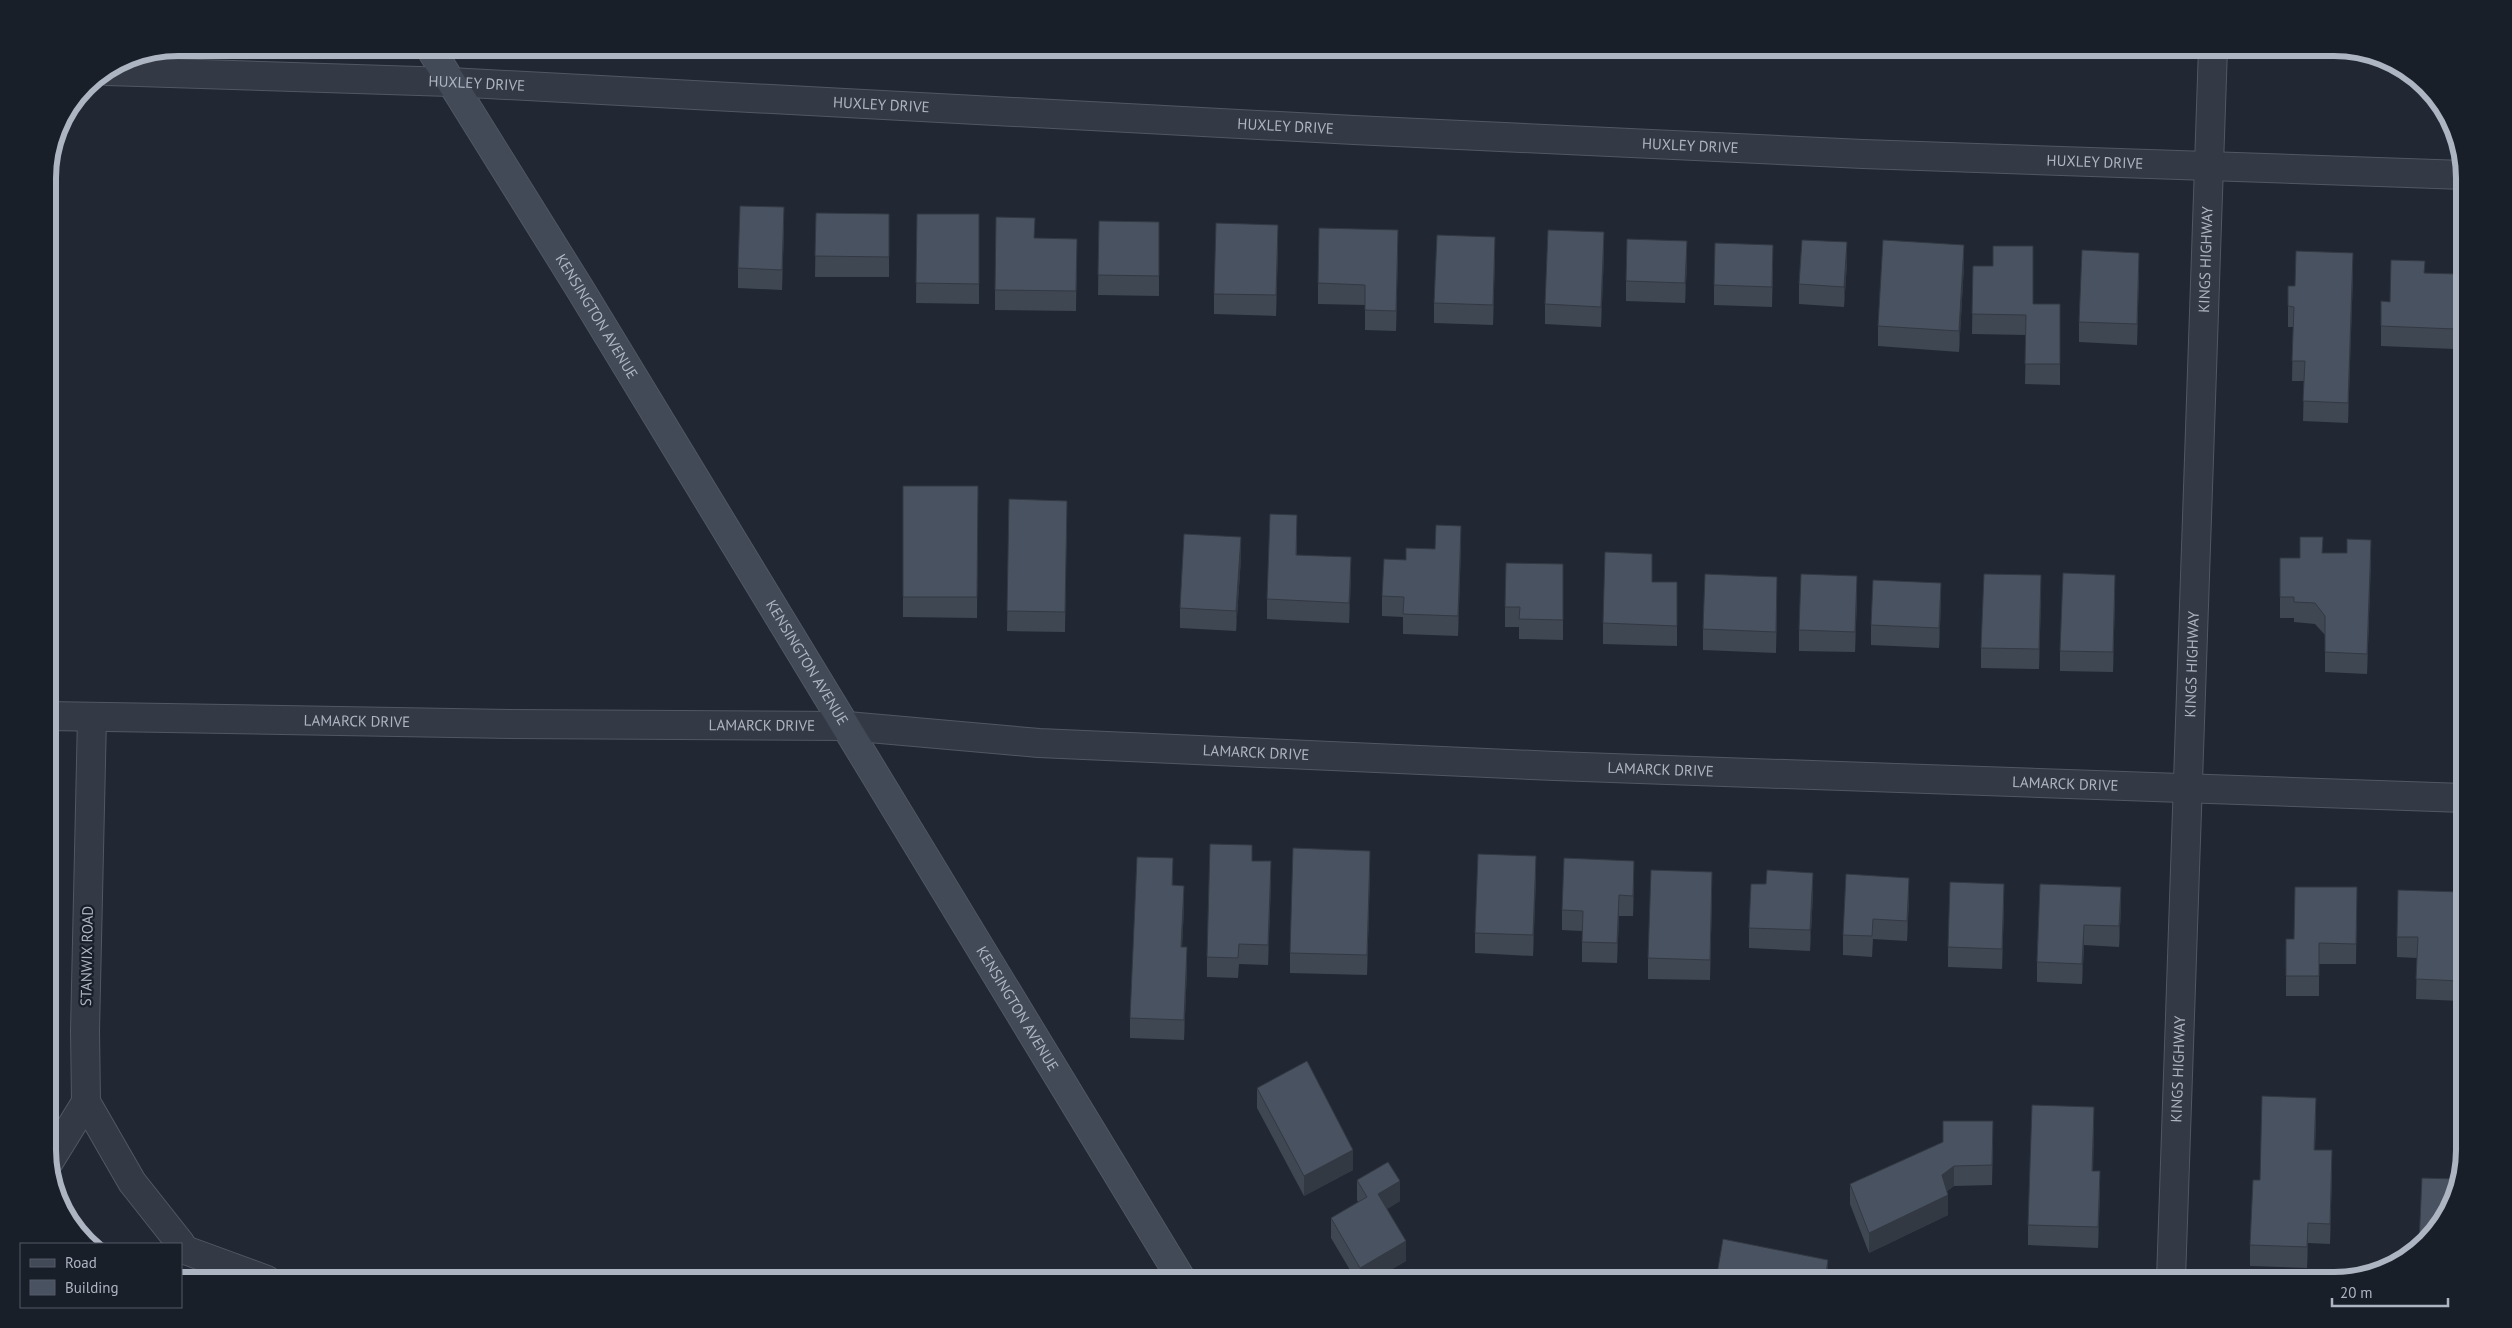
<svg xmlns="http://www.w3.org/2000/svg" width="2512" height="1328" font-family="'PT Sans',sans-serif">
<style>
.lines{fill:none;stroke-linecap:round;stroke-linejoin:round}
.street-casing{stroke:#515863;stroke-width:30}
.secondary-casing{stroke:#515863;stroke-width:30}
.street{stroke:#343a45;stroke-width:28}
.secondary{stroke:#424957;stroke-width:28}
.wall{fill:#3f4753}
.shaded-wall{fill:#333943}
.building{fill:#495260;stroke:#333943}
.labels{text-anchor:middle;stroke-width:4.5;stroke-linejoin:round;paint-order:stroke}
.street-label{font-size:15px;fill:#aeb5c2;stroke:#191f29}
.rim{fill:none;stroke:#aeb5c2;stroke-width:6}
</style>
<rect width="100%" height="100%" fill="#212834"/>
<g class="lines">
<defs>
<g id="street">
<path id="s1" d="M 107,71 L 450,82 L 1354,130 L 1863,154 L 2464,175"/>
<path id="s2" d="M 48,716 L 510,724 L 847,726 L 1039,743 L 1555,766 L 2464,798"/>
<path d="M 92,717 L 85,1031 L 86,1102 L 132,1182 L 181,1244"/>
<path d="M 49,1162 L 86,1102"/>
<path d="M 181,1245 L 185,1250 L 267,1280"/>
<path id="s3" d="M 2171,1280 L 2213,48"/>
</g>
<g id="secondary">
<path id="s4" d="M 430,48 L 580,289 L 1182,1280"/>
</g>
</defs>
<use href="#street" class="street-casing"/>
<use href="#secondary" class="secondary-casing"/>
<use href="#street" class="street"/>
<use href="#secondary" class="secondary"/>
</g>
<path class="wall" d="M 816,213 L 889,214 L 889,277 L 815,277 Z
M 917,214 L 979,214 L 979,304 L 916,303 Z
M 1099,221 L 1159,222 L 1159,296 L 1098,295 Z
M 784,227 L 782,290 L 738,288 L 738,268 Z
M 1035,238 L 1077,239 L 1076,311 L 995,310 L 995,290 Z
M 1278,245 L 1276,316 L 1214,314 L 1214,294 Z
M 1398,251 L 1396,331 L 1365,330 L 1365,305 L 1318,304 L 1318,283 Z
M 1604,252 L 1601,327 L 1545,324 L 1545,304 Z
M 1495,257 L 1493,325 L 1434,323 L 1434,303 Z
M 1687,262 L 1685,303 L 1626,301 L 1626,281 Z
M 1847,263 L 1844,307 L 1799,304 L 1799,284 Z
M 1964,265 L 1959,352 L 1878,346 L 1878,326 Z
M 1773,266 L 1772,307 L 1714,305 L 1714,285 Z
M 1973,266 L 2033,304 L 2060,304 L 2060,385 L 2025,384 L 2026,335 L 1972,334 Z
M 2139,273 L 2137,345 L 2079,342 L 2079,322 Z
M 2425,273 L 2456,294 L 2455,349 L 2381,346 L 2381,326 L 2390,302 Z
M 2353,274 L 2348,423 L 2303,421 L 2304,381 L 2292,381 L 2293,327 L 2288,327 L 2288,306 L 2295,286 Z
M 903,486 L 978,486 L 977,618 L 903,617 Z
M 1009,499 L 1067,501 L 1065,632 L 1007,631 Z
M 1297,535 L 1297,555 L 1351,578 L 1349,623 L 1267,619 L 1267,599 Z
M 1461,546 L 1458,636 L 1403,634 L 1403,617 L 1382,616 L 1382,596 L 1406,560 L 1435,549 Z
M 2323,553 L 2371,560 L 2367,674 L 2325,672 L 2325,635 L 2315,624 L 2294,622 L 2294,618 L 2280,618 L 2280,558 L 2300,558 Z
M 1241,558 L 1236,631 L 1180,628 L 1180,608 Z
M 1563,564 L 1563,640 L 1519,639 L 1519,627 L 1505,627 L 1505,607 Z
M 1652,582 L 1677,603 L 1677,646 L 1603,644 L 1603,623 Z
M 2115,595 L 2113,672 L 2060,671 L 2060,651 Z
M 2041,596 L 2039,669 L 1981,668 L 1981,648 Z
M 1777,597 L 1776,653 L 1703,650 L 1703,629 Z
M 1857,597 L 1855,652 L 1799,651 L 1799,630 Z
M 1941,603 L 1939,648 L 1871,645 L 1871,625 Z
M 1252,861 L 1271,882 L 1268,965 L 1239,964 L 1238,978 L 1207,977 L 1207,957 Z
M 1370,871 L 1367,975 L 1290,973 L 1290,953 Z
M 1536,877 L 1533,956 L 1475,953 L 1475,933 Z
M 1173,879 L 1173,885 L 1184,906 L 1182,947 L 1187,968 L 1184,1040 L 1130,1038 L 1130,1018 Z
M 1634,882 L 1633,916 L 1619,916 L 1617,963 L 1582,962 L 1582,931 L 1562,930 L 1562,910 Z
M 2040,884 L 2121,907 L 2119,947 L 2084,945 L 2082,984 L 2037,982 L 2037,962 Z
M 2357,887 L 2356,964 L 2319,964 L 2319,996 L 2286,996 L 2286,939 L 2294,939 Z
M 1712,892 L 1710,980 L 1648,979 L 1648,958 Z
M 1813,893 L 1810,951 L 1749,948 L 1749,928 Z
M 1909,898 L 1907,941 L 1873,939 L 1872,957 L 1843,955 L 1843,935 Z
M 2460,898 L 2464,898 L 2464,957 L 2461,957 L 2460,1001 L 2416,999 L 2417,958 L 2397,957 L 2397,937 Z
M 2004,904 L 2002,969 L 1948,967 L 1948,947 Z
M 1257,1088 L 1353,1170 L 1304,1196 L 1257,1108 Z
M 2316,1118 L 2315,1150 L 2332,1171 L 2330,1244 L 2308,1243 L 2307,1268 L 2250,1266 L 2250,1245 L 2260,1180 Z
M 1943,1121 L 1993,1142 L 1992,1185 L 1954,1186 L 1947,1191 L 1948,1215 L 1869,1253 L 1850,1204 L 1850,1184 L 1943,1143 Z
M 2094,1128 L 2093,1171 L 2100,1191 L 2098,1248 L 2028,1245 L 2028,1225 Z
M 1357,1180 L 1400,1201 L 1387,1209 L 1406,1261 L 1373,1280 L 1356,1280 L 1331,1238 L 1331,1218 L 1358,1202 L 1357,1200 Z"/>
<path class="shaded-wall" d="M 784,207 L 784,227 L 782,290 L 782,270 Z
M 1278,225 L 1278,245 L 1276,316 L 1276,295 Z
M 1398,230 L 1398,251 L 1396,331 L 1396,311 Z
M 1604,232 L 1604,252 L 1601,327 L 1601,307 Z
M 1495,237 L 1495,257 L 1493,325 L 1493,305 Z
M 1687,241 L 1687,262 L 1685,303 L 1685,283 Z
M 1847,242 L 1847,263 L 1844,307 L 1844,287 Z
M 1964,245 L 1964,265 L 1959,352 L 1959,331 Z
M 2139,253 L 2139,273 L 2137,345 L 2137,324 Z
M 2353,253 L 2353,274 L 2348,423 L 2348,403 Z
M 2456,274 L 2456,294 L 2455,349 L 2455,329 Z
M 1297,515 L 1297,535 L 1296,575 L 1296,555 Z
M 1461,526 L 1461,546 L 1458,636 L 1458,616 Z
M 1241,537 L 1241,558 L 1236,631 L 1236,611 Z
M 2371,540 L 2371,560 L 2367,674 L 2367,654 Z
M 1351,557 L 1351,578 L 1349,623 L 1349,603 Z
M 2041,575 L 2041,596 L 2039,669 L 2039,649 Z
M 2115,575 L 2115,595 L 2113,672 L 2113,652 Z
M 1857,576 L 1857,597 L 1855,652 L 1855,632 Z
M 1777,577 L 1777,597 L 1776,653 L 1776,632 Z
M 1941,583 L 1941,603 L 1939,648 L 1939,628 Z
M 1370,851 L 1370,871 L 1367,975 L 1367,955 Z
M 1536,856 L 1536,877 L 1533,956 L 1533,935 Z
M 1173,858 L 1173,879 L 1172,906 L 1172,885 Z
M 1271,861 L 1271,882 L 1268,965 L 1268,945 Z
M 1634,861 L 1634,882 L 1633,916 L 1633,896 Z
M 1712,872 L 1712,892 L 1710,980 L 1710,960 Z
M 1813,873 L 1813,893 L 1810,951 L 1810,930 Z
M 1909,878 L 1909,898 L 1907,941 L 1907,921 Z
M 2004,884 L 2004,904 L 2002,969 L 2002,949 Z
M 1184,886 L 1184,906 L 1181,968 L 1181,947 Z
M 2121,887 L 2121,907 L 2119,947 L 2119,926 Z
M 1619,895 L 1619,916 L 1617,963 L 1617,943 Z
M 2084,925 L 2084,945 L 2082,984 L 2082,964 Z
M 2461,937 L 2461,957 L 2460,1001 L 2460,981 Z
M 1187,947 L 1187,968 L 1184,1040 L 1184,1020 Z
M 2316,1098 L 2316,1118 L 2314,1170 L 2314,1150 Z
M 2094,1107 L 2094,1128 L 2092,1191 L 2092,1171 Z
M 1353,1150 L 1353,1170 L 1304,1196 L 1304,1176 Z
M 2332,1150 L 2332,1171 L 2330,1244 L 2330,1224 Z
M 1954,1166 L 1954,1186 L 1942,1195 L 1942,1175 Z
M 2100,1171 L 2100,1191 L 2098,1248 L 2098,1227 Z
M 1400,1181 L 1400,1201 L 1378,1214 L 1378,1194 Z
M 1948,1195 L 1948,1215 L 1869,1253 L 1869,1233 Z
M 2308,1223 L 2308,1243 L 2307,1268 L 2307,1247 Z
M 1406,1241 L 1406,1261 L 1373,1280 L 1360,1280 L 1360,1268 Z
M 1828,1260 L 1828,1280 L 1825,1280 Z"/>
<path class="building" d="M 740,206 L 784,207 L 782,270 L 738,268 Z
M 816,213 L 889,214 L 889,257 L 815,256 Z
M 917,214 L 979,214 L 979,284 L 916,283 Z
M 996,217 L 1035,218 L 1034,238 L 1077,239 L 1076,291 L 995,290 Z
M 1099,221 L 1159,222 L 1159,276 L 1098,275 Z
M 1216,223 L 1278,225 L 1276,295 L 1214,294 Z
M 1319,228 L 1398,230 L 1396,311 L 1365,310 L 1365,285 L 1318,283 Z
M 1548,230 L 1604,232 L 1601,307 L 1545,304 Z
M 1437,235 L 1495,237 L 1493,305 L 1434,303 Z
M 1627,239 L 1687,241 L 1685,283 L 1626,281 Z
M 1802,240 L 1847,242 L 1844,287 L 1799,284 Z
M 1883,240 L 1964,245 L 1959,331 L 1878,326 Z
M 1715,243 L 1773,245 L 1772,287 L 1714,285 Z
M 1993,246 L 2033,246 L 2033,304 L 2060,304 L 2060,364 L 2025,364 L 2026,315 L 1972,314 L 1973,266 L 1993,266 Z
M 2082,250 L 2139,253 L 2137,324 L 2079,322 Z
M 2296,251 L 2353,253 L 2348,403 L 2303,401 L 2305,361 L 2292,361 L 2294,307 L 2288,306 L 2288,286 L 2295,286 Z
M 2391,260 L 2425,261 L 2424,273 L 2456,274 L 2455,329 L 2381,326 L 2381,301 L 2390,302 Z
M 903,486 L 978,486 L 977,597 L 903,597 Z
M 1009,499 L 1067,501 L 1065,612 L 1007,611 Z
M 1270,514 L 1297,515 L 1296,555 L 1351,557 L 1349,603 L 1267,599 Z
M 1436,525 L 1461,526 L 1458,616 L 1403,614 L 1404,597 L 1382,596 L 1384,559 L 1406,560 L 1406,548 L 1435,549 Z
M 1184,534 L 1241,537 L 1236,611 L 1180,608 Z
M 2300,537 L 2323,537 L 2322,553 L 2347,553 L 2347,539 L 2371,540 L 2367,654 L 2325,652 L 2325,616 L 2315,603 L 2294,602 L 2294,597 L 2280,597 L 2280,558 L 2300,558 Z
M 1605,552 L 1652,554 L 1652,582 L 1677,582 L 1677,626 L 1603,623 Z
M 1506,563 L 1563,564 L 1563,620 L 1519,619 L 1520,607 L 1505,607 Z
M 2063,573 L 2115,575 L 2113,652 L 2060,651 Z
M 1705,574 L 1777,577 L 1776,632 L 1703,629 Z
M 1801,574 L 1857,576 L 1855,632 L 1799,630 Z
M 1984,574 L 2041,575 L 2039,649 L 1981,648 Z
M 1873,580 L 1941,583 L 1939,628 L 1871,625 Z
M 1210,844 L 1252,845 L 1252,861 L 1271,861 L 1268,945 L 1239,944 L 1238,958 L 1207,957 Z
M 1293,848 L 1370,851 L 1367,955 L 1290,953 Z
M 1478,854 L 1536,856 L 1533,935 L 1475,933 Z
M 1137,857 L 1173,858 L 1172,885 L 1184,886 L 1181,947 L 1187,947 L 1184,1020 L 1130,1018 Z
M 1564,858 L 1634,861 L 1633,896 L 1619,895 L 1617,943 L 1582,942 L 1583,911 L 1562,910 Z
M 1651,870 L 1712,872 L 1710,960 L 1648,958 Z
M 1767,870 L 1813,873 L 1810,930 L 1749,928 L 1751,884 L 1766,884 Z
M 1846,874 L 1909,878 L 1907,921 L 1873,919 L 1872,936 L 1843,935 Z
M 1950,882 L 2004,884 L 2002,949 L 1948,947 Z
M 2040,884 L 2121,887 L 2119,926 L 2084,925 L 2082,964 L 2037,962 Z
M 2295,887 L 2357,887 L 2356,944 L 2319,943 L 2319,976 L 2286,976 L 2286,939 L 2294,939 Z
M 2398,890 L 2460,892 L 2460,898 L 2464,898 L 2464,937 L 2461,937 L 2460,981 L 2416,979 L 2418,937 L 2397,937 Z
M 1307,1061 L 1353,1150 L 1304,1176 L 1257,1088 Z
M 2262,1096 L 2316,1098 L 2314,1150 L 2332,1150 L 2330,1224 L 2308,1223 L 2307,1247 L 2250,1245 L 2253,1180 L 2260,1180 Z
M 2032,1105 L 2094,1107 L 2092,1171 L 2100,1171 L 2098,1227 L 2028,1225 Z
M 1943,1121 L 1993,1121 L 1992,1165 L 1954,1166 L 1942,1175 L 1948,1195 L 1869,1233 L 1850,1184 L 1943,1142 Z
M 1388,1162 L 1400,1181 L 1378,1194 L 1406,1241 L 1360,1268 L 1331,1218 L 1367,1197 L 1357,1180 Z
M 2422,1178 L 2455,1179 L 2454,1184 L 2456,1185 L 2451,1208 L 2419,1244 Z
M 1723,1239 L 1828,1260 L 1825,1280 L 1716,1280 Z
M 1412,1269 L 1418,1280 L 1391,1280 Z"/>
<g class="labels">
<g class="street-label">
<text dy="5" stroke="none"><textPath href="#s1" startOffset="370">HUXLEY DRIVE</textPath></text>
<text dy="5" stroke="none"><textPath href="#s1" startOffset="775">HUXLEY DRIVE</textPath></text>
<text dy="5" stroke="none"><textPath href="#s1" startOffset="1180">HUXLEY DRIVE</textPath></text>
<text dy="5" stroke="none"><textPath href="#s1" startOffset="1585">HUXLEY DRIVE</textPath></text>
<text dy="5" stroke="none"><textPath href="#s1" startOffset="1990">HUXLEY DRIVE</textPath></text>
<text dy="5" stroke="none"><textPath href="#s3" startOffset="1021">KINGS HIGHWAY</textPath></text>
<text dy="5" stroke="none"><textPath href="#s4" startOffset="316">KENSINGTON AVENUE</textPath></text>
<text dy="5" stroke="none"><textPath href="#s4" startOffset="721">KENSINGTON AVENUE</textPath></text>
<text dy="5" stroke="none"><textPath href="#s3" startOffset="616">KINGS HIGHWAY</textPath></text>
<text dy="5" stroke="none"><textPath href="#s2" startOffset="309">LAMARCK DRIVE</textPath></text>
<text dy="5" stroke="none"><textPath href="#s2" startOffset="714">LAMARCK DRIVE</textPath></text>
<text dy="5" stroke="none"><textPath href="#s2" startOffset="1209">LAMARCK DRIVE</textPath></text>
<text dy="5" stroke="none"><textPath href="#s2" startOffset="1614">LAMARCK DRIVE</textPath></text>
<text dy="5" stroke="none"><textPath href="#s2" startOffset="2019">LAMARCK DRIVE</textPath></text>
<text transform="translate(87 956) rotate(-89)" y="5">STANWIX ROAD</text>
<text dy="5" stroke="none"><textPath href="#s4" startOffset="1126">KENSINGTON AVENUE</textPath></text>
<text dy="5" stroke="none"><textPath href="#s3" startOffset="211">KINGS HIGHWAY</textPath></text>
</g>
</g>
<path d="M0 0H2512V1328H0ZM178 56H2334A122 122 0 0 1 2456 178V1150A122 122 0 0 1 2334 1272H178A122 122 0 0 1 56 1150V178A122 122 0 0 1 178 56Z" fill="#191f29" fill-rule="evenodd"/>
<path class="rim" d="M178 56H2334A122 122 0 0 1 2456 178V1150A122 122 0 0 1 2334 1272H178A122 122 0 0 1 56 1150V178A122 122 0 0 1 178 56Z"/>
<rect x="20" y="1243" width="162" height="65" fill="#191f29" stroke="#555b66"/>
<rect x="30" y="1259" width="25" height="8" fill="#424957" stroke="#555b66"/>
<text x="65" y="1268" font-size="15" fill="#aeb5c2">Road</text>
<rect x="30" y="1280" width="25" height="15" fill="#495260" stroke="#555b66"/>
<text x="65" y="1293" font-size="15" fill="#aeb5c2">Building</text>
<path d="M2332 1298v8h116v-8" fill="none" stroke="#aeb5c2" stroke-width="2.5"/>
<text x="2340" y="1298" font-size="15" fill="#aeb5c2" stroke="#191f29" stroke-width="4" paint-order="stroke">20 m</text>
</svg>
